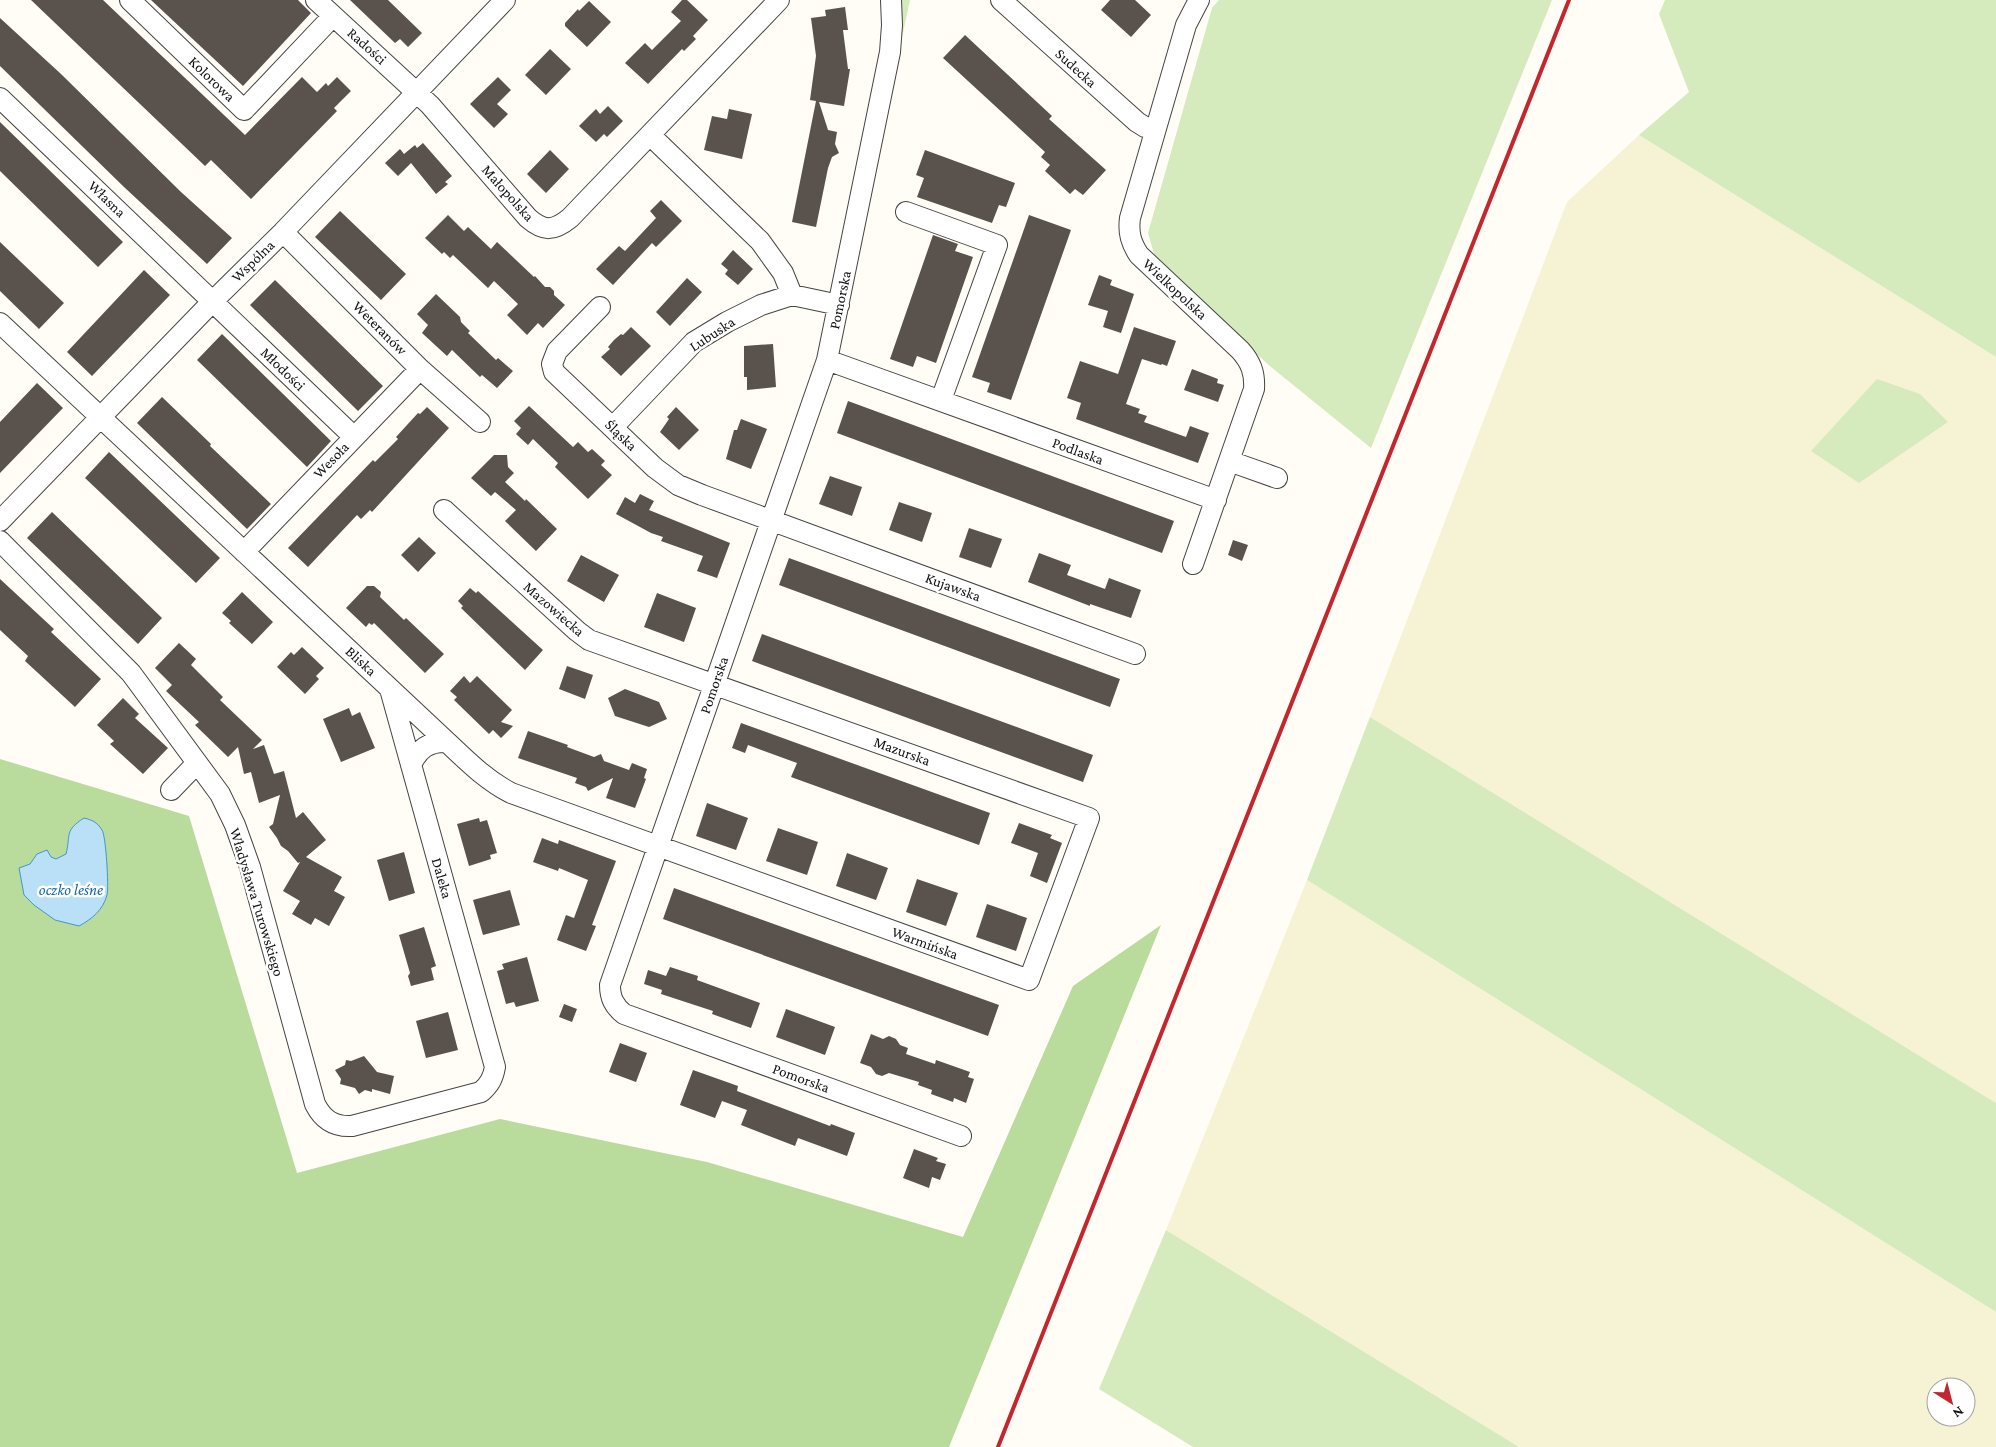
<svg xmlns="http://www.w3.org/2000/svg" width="1996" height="1447" font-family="'Crimson Pro',serif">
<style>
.farmland{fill:#f6f3d4;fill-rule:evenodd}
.green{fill:#d5ebbd}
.forest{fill:#b9dc9c}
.water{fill:#b9e0f7;stroke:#3f96cf}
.building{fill:#5a524d}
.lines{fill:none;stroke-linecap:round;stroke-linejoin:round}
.minor-casing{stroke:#444;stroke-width:22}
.minor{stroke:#fff;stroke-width:20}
.rail{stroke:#c4262e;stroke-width:4}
.labels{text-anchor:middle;stroke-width:5;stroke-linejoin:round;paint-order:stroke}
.street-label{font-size:15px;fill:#111;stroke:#fff}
.water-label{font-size:16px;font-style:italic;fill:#1768a6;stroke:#fff}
</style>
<rect width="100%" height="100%" fill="#fffdf5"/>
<path class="farmland" d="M 1639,135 L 1996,357 L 1996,1103 L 1370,717 L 1567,202 Z
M 1307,880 L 1996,1312 L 1996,1447 L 1519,1447 L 1166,1230 ZM 1936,1387 L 1966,1387 L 1966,1417 L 1936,1417 Z"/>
<path class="green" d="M 900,0 L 910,0 L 901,42 Z
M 1219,0 L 1552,0 L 1371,448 L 1271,367 L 1157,264 L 1148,233 L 1212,8 Z
M 1665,0 L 1996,0 L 1996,357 L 1639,135 L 1689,92 L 1659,14 Z
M 1877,379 L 1920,394 L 1948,422 L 1859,483 L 1811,451 Z
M 1370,717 L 1996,1103 L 1996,1312 L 1307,880 Z
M 1166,1230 L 1519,1447 L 1193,1447 L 1099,1389 Z"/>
<path class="forest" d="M 0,759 L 189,816 L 297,1173 L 500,1119 L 707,1162 L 963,1237 L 1073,986 L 1161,925 L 949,1447 L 0,1447 Z"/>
<path class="water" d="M 84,818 C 92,820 97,822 102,830 C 106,836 109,887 107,895 C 103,910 92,919 79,926 L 55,920 L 34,905 L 24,895 L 19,868 L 30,864 L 37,854 L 47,850 L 51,857 L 56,859 L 66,854 C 71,834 64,831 84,818 Z"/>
<path class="building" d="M 31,0 L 103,0 L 245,135 L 302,77 L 317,92 L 326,83 L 328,86 L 337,77 L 351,91 L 334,108 L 337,111 L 251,199 L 211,160 L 205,166 Z
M 151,0 L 298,0 L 311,13 L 243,86 Z
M 350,0 L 388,0 L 422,33 L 408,47 L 400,39 L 395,43 Z
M 682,0 L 687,0 L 708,20 L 693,36 L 696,39 L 684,51 L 682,49 L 648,84 L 625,63 L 645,43 L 652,50 L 681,21 L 671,12 Z
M 1110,0 L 1135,0 L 1151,15 L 1131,37 L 1101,10 Z
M 589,1 L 611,22 L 587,47 L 565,26 L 565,23 L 578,9 L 579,11 Z
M 845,7 L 848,30 L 843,30 L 848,69 L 850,69 L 844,106 L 819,102 L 828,130 L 837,132 L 835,144 L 839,153 L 832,157 L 828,168 L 816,227 L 792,222 L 816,101 L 810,100 L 816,56 L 811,18 L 826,16 L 825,10 Z
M 0,18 L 61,74 L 181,192 L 232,238 L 207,264 L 124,187 L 0,66 Z
M 965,35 L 1052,116 L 1049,119 L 1106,170 L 1083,195 L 1075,189 L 1070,194 L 1045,171 L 1050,165 L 1041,157 L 1045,152 L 943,58 Z
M 550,49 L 571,69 L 546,95 L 525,75 Z
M 498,77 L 511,90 L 497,104 L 508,114 L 494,128 L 470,104 Z
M 608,106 L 623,121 L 607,137 L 604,134 L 596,142 L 579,126 L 596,109 L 600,114 Z
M 729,109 L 752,114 L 742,159 L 704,150 L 712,116 L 727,119 Z
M 0,122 L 123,242 L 98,267 L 0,171 Z
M 423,143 L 452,176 L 445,182 L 448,184 L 436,194 L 411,163 L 398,176 L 385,163 L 400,149 L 404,154 L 415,145 L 417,148 Z
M 550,150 L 569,169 L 546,193 L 527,174 Z
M 925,150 L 1015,183 L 1006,207 L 999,205 L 992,223 L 917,197 L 924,178 L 916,175 Z
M 661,200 L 682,221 L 656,247 L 652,243 L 613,285 L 596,269 L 619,246 L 625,251 L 656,218 L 650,211 Z
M 340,211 L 406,274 L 381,300 L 315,237 Z
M 448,215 L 464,231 L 468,227 L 491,249 L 497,242 L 534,277 L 535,276 L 545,287 L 550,287 L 554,291 L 554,295 L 565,305 L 543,328 L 538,323 L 527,335 L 507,315 L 518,304 L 494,281 L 488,288 L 453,255 L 450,258 L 444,252 L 442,254 L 425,238 Z
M 1029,215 L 1071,230 L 1011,400 L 987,392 L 990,383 L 972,377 Z
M 933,235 L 958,244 L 955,251 L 973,257 L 936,363 L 917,356 L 913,367 L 890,359 Z
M 0,242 L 64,303 L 39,329 L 0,291 Z
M 733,250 L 753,269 L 738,285 L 725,274 L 728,270 L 721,264 Z
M 144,270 L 170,295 L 92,376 L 67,352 Z
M 1099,275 L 1112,280 L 1110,285 L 1134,294 L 1121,333 L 1103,327 L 1108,311 L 1088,305 Z
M 687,278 L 702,292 L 670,326 L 656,312 Z
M 275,280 L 383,386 L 358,411 L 250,305 Z
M 436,294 L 460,317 L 461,322 L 470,331 L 468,333 L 496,360 L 498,358 L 513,371 L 497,388 L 482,375 L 480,377 L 452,350 L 447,356 L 422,333 L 428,325 L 417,314 Z
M 631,327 L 651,346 L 621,376 L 601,357 L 610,349 L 608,347 L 614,340 L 621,334 L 623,335 Z
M 1134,327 L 1176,341 L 1167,366 L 1162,364 L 1161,365 L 1142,359 L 1126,404 L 1140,409 L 1138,413 L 1147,416 L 1144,422 L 1186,437 L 1190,426 L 1209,433 L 1198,463 L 1076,419 L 1081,403 L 1067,398 L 1080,361 L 1118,374 Z
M 222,334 L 331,441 L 307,467 L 197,360 Z
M 773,344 L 776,387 L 747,390 L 747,377 L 744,377 L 744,346 Z
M 1192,369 L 1218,379 L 1217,383 L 1224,385 L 1218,402 L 1184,390 Z
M 37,383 L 63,408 L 0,473 L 0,422 Z
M 162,397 L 211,444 L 210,446 L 271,504 L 247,529 L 137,423 Z
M 848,401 L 1174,521 L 1162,553 L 837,433 Z
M 529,406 L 573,447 L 578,442 L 588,452 L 592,449 L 605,461 L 601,465 L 612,475 L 588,499 L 555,467 L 558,463 L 533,439 L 528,445 L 516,434 L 521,428 L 514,421 Z
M 427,407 L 449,428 L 372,512 L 370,510 L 361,519 L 357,515 L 308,567 L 288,548 L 373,460 L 375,462 L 398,439 L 396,437 L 418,413 L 420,414 Z
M 676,407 L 699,430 L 679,450 L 660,432 L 669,419 L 667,417 Z
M 741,419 L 767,429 L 751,469 L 726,459 L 734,430 L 737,430 Z
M 109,452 L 220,558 L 196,583 L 85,478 Z
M 494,455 L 507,455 L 508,467 L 514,473 L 505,482 L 525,501 L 526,499 L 557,529 L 536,551 L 505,521 L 516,510 L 495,492 L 491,496 L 471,478 Z
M 830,476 L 862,487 L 852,516 L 819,504 Z
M 640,494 L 654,501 L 649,510 L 730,543 L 717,578 L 697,571 L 703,556 L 661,541 L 663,537 L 651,533 L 616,514 L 625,497 L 635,503 Z
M 899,502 L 932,513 L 922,542 L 889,530 Z
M 52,512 L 162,618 L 138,644 L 27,538 Z
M 969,528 L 1002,539 L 991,568 L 959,557 Z
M 419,537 L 436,553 L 418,572 L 401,555 Z
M 1233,540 L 1248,545 L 1242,561 L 1228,555 Z
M 1039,553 L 1071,565 L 1067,575 L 1105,589 L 1109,578 L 1141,590 L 1131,618 L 1090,604 L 1090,606 L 1028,582 Z
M 581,555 L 619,575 L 604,602 L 567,581 Z
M 789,558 L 1120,679 L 1110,707 L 779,585 Z
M 0,579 L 54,629 L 51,632 L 101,679 L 75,707 L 25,661 L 28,656 L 0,630 Z
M 367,586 L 374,586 L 381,592 L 380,597 L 404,620 L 406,618 L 444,654 L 425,673 L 374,623 L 372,625 L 369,623 L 366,627 L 346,608 Z
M 470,588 L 476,593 L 478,591 L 543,650 L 525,670 L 461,608 L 463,606 L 458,601 Z
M 242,592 L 273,622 L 252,644 L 229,623 L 231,621 L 222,613 Z
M 657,593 L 696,608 L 684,642 L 644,627 Z
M 762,634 L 1093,755 L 1083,782 L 752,661 Z
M 179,643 L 196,659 L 191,665 L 223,697 L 220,700 L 262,740 L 253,749 L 264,745 L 274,774 L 284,771 L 296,818 L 303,812 L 326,840 L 306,857 L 342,877 L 334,891 L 345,897 L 329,926 L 315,918 L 311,925 L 292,914 L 300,901 L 283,891 L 300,862 L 298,863 L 288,851 L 281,846 L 277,838 L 269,827 L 273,824 L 280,795 L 259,803 L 251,772 L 244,774 L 238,747 L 228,757 L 195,725 L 199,722 L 166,691 L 172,685 L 155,668 Z
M 302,647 L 324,668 L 316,676 L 319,679 L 305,694 L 277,667 L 291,652 L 294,655 Z
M 567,666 L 593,675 L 585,699 L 559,689 Z
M 464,676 L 470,683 L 477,676 L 512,710 L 501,722 L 513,726 L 501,738 L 493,730 L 489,734 L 454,700 L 457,697 L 450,691 Z
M 625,689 L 659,702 L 667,719 L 649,727 L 615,716 L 608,698 Z
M 123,698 L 139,714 L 135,718 L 168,748 L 143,774 L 110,744 L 114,741 L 97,725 Z
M 349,708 L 352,716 L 360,712 L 375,748 L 341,762 L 323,719 Z
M 741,723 L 990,813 L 979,845 L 791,777 L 797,763 L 748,745 L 745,753 L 732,748 Z
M 528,731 L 568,745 L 567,747 L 594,757 L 601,754 L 604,761 L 629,770 L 632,763 L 647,769 L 644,778 L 646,779 L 635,808 L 606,798 L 613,778 L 588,791 L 586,787 L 575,783 L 577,778 L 518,758 Z
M 707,803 L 748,818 L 736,850 L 696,836 Z
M 479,818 L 480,822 L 487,820 L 497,853 L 490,855 L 491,859 L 469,866 L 457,824 Z
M 1019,823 L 1052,835 L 1050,838 L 1062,843 L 1047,883 L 1030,876 L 1038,853 L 1011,843 Z
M 778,828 L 818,842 L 807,875 L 766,861 Z
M 542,838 L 558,844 L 559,840 L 616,861 L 592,925 L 596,926 L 586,951 L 557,940 L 566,915 L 574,918 L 588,880 L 559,868 L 558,871 L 533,862 Z
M 404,852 L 415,893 L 389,901 L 377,860 Z
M 847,853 L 888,868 L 876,900 L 836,886 Z
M 917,879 L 958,893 L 946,926 L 906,912 Z
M 674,888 L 999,1005 L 988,1036 L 663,919 Z
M 510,890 L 520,925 L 483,935 L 473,900 Z
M 987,904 L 1027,918 L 1016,951 L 976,937 Z
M 424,927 L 436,966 L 431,968 L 434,980 L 411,986 L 408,976 L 410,973 L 399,935 Z
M 527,957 L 539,1001 L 516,1007 L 514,1002 L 506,1004 L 497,971 L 504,969 L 502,964 Z
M 670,967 L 698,976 L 697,980 L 760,1003 L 751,1028 L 712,1014 L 713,1011 L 661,994 L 662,990 L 644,984 L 648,970 L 666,976 Z
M 564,1004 L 577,1009 L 572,1022 L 559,1017 Z
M 786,1009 L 835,1027 L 825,1055 L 776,1037 Z
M 448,1012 L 458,1050 L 426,1058 L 416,1021 Z
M 871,1034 L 883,1039 L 889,1036 L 896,1039 L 900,1045 L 908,1048 L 906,1054 L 935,1064 L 936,1060 L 970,1072 L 968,1077 L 974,1079 L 966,1103 L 954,1098 L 953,1102 L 931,1094 L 932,1090 L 918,1085 L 919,1082 L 889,1073 L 882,1076 L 876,1074 L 871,1067 L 860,1063 Z
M 620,1043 L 647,1053 L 636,1082 L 609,1072 Z
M 364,1056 L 377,1072 L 394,1076 L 390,1094 L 372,1089 L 372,1092 L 365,1090 L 359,1094 L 355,1088 L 340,1084 L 341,1079 L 335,1070 L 345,1065 L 346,1060 L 351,1061 Z
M 693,1070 L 738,1086 L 737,1091 L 830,1126 L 831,1124 L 855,1133 L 847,1156 L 798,1138 L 795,1146 L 741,1125 L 747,1110 L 722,1101 L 715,1118 L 680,1105 Z
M 914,1149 L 938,1158 L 936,1161 L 946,1164 L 940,1180 L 932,1177 L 929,1188 L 903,1178 Z"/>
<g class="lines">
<defs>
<path id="minor" d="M 130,0 L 244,110 L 333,16
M 316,0 L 430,105 L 528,218 C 544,232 554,231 570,218 L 779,0
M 891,0 L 892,25 L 890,52 L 827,360 L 610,985 C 610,998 614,1006 624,1014 L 961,1136
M 1001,0 L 1137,122 L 1145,127 L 1155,130
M 0,98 L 354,437
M 650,135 L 760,241 L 783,273 L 792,295
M 906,212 L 997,245 L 941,400
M 283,232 L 420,369 L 480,422
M 600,307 L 557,351 L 552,364 L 554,372 L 655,468 L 678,485 L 702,495 L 1135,654
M 0,323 L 447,742 C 467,761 486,780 511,793 L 1029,980 L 1089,818 L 589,640 L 577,631 L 444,510
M 827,360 L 1216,500
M 613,427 L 694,342 L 727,322 L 761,305 L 792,295 L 839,305
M 1229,461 L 1277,478
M 0,521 L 213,301 L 283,232 L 505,0
M 0,541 L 131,673 L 220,794 L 235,825 L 250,867 L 315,1104 C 323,1120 334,1127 352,1126 L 481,1092 C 490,1084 493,1078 495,1067 L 390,689
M 244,552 L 420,369
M 1193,564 L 1254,389 C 1255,373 1251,362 1240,350 L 1139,255 C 1131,243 1128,233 1130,218 L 1186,25 L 1199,0
M 411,765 C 418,749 429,741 447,742
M 171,790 L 197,763"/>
</defs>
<use href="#minor" class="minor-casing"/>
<use href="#minor" class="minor"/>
<path class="rail" d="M 998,1447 L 1569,0"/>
</g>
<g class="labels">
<g class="street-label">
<text transform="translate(367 46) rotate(42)" y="5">Radości</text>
<text transform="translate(1076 68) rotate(42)" y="5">Sudecka</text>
<text transform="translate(212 79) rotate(44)" y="5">Kolorowa</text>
<text transform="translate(508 193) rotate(48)" y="5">Małopolska</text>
<text transform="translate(107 199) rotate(44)" y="5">Własna</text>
<text transform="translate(253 261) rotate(-44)" y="5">Wspólna</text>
<text transform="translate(1175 289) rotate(43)" y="5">Wielkopolska</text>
<text transform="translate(840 300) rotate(-78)" y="5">Pomorska</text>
<text transform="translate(380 328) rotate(45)" y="5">Weteranów</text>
<text transform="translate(712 334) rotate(-33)" y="5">Lubuska</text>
<text transform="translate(283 369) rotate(44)" y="5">Młodości</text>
<text transform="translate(621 435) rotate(44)" y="5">Śląska</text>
<text transform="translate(1078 451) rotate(20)" y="5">Podlaska</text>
<text transform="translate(331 460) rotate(-46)" y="5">Wesoła</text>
<text transform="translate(953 587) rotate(20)" y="5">Kujawska</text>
<text transform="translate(554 609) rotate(41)" y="5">Mazowiecka</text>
<text transform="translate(361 661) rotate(43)" y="5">Bliska</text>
<text transform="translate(714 685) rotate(-71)" y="5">Pomorska</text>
<text transform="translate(902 751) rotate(20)" y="5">Mazurska</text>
<text transform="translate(442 878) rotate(74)" y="5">Daleka</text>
<text transform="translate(257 902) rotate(73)" y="5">Władysława Turowskiego</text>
<text transform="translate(925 943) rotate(20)" y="5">Warmińska</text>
<text transform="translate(801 1078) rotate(20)" y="5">Pomorska</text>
</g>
<g class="water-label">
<text x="71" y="895">oczko leśne</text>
</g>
</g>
<g transform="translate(1951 1402) rotate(144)"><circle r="24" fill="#ffffff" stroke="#a0a0a0"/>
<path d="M0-4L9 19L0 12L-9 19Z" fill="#c4262e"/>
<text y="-8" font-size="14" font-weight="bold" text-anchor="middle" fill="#111111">N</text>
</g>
</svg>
